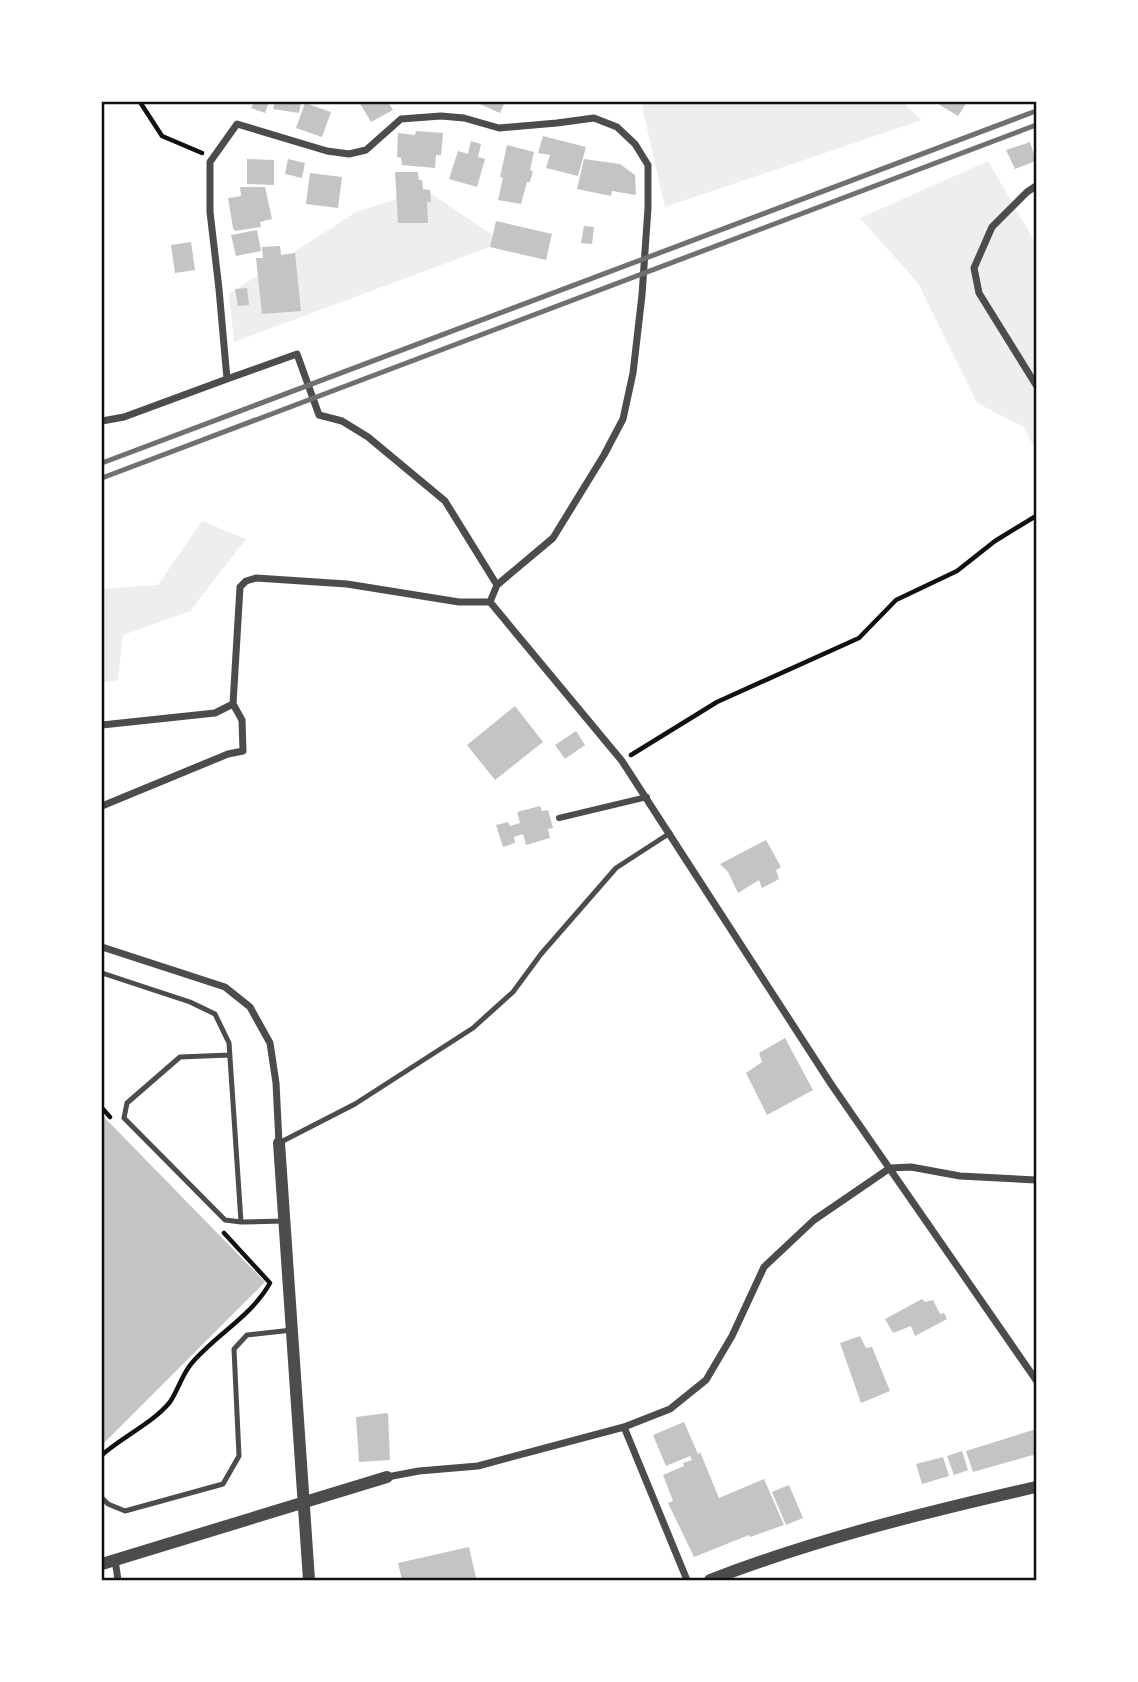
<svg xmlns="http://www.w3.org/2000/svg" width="1138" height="1682" font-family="'Exo 2',sans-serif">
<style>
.green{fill:#eee}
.building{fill:#c4c4c4}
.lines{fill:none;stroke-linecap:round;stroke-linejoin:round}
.path{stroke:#111;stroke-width:4.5}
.service{stroke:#4c4c4c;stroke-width:5}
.pedestrian{stroke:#4c4c4c;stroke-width:6}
.minor{stroke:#4c4c4c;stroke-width:7}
.tertiary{stroke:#4c4c4c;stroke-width:12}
.rail{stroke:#707070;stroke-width:5}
.neatline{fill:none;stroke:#111;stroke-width:2.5}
</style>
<rect width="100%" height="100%" fill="#fff"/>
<path class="green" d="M 641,102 L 902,102 L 922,120 L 665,207 Z
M 988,161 L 1036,244 L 1036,451 L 1024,427 L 977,403 L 918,283 L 860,218 Z
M 426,190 L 503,242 L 234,342 L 229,294 L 356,212 Z
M 202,521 L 246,539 L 190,611 L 123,635 L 118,680 L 102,683 L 102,589 L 158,585 Z"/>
<path class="building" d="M 254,102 L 269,102 L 265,113 L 251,108 Z
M 275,102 L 301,102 L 299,113 L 273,109 Z
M 359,102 L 388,102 L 393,110 L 371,122 Z
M 475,102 L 505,102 L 500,113 Z
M 935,102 L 967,102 L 958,116 Z
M 305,103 L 331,112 L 322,137 L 296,128 Z
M 416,131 L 443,133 L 441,155 L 436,155 L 435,168 L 402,165 L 401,158 L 397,157 L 398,133 L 415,135 Z
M 543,136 L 586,147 L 578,176 L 546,168 L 550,155 L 538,153 Z
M 471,141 L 481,144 L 478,157 L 485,159 L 477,187 L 449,179 L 458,151 L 468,154 Z
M 1030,142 L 1036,161 L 1015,169 L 1006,150 Z
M 507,145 L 534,152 L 530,170 L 533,171 L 530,182 L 527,182 L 521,204 L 498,200 L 503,178 L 500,177 Z
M 247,159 L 274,160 L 274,185 L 247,184 Z
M 288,159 L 305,163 L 302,178 L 285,174 Z
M 584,159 L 620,164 L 635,175 L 636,195 L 612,191 L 611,196 L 577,189 Z
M 395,172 L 418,172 L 419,180 L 422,180 L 423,189 L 430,190 L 431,202 L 427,202 L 428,223 L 398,223 Z
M 310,173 L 342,177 L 338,208 L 306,204 Z
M 240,187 L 265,187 L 272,219 L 260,222 L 261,227 L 235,231 L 233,228 L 228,198 L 241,196 Z
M 496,221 L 552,234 L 546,260 L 490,247 Z
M 584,226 L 594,227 L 592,244 L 581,243 Z
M 257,230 L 261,251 L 236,256 L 231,235 Z
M 191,242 L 195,270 L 175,273 L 171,245 Z
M 280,246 L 281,255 L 295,253 L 301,311 L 262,314 L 256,258 L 263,258 L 262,247 Z
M 247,288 L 249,305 L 238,306 L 235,289 Z
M 515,706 L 543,742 L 495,780 L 467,745 Z
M 576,731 L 585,745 L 565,759 L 555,745 Z
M 540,806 L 542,811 L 548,810 L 553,828 L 548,829 L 550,838 L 526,845 L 523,834 L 514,837 L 515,843 L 503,847 L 496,825 L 508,822 L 510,826 L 520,823 L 517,812 Z
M 766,840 L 781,867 L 776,870 L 779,879 L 762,888 L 759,880 L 738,893 L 728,872 L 720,864 Z
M 785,1038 L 813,1090 L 767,1115 L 746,1073 L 762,1062 L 759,1053 Z
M 102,1115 L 265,1282 L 102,1445 Z
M 922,1299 L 925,1302 L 933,1300 L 940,1314 L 944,1313 L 947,1319 L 915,1336 L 911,1326 L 893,1333 L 885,1319 Z
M 860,1336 L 866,1348 L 872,1347 L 890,1391 L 861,1403 L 840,1343 Z
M 388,1413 L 390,1460 L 359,1462 L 356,1417 Z
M 684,1422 L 698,1454 L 700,1452 L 719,1498 L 764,1479 L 784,1525 L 750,1537 L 749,1535 L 694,1557 L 668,1503 L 673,1501 L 663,1475 L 684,1466 L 683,1463 L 692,1460 L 690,1456 L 666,1466 L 653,1435 Z
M 1036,1429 L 1036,1457 L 1034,1458 L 1033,1455 L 973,1472 L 966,1451 Z
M 962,1451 L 968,1470 L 954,1475 L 947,1456 Z
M 943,1457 L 949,1476 L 922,1484 L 916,1464 Z
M 789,1485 L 803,1518 L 786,1525 L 772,1492 Z
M 469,1547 L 476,1578 L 467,1580 L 402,1580 L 398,1563 Z"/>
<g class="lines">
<path class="path" d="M 140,102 L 162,136 L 202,153
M 631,755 L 717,702 L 859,638 L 896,600 L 957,571 L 995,541 L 1036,516
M 102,1108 L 110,1117
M 102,1455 C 122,1437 153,1423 170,1402 C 178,1390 182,1375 191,1364 C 215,1335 251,1317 270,1283 L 224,1233"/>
<path class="service" d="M 102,973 L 190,1002 L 215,1014 L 229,1043 L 241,1222 L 285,1221
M 230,1055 L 180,1057 L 127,1103 L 124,1118 L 225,1220 L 241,1222
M 279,1143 L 355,1104 L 473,1028 L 513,992 L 541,954 L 616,868 L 670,833
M 102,1498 L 108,1504 L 125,1511 L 223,1484 L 239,1456 L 234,1349 L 247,1335 L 292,1330"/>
<path class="pedestrian" d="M 559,818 L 647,797"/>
<path class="minor" d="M 1036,186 L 1027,192 L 992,227 L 974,268 L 979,293 L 1036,385
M 102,421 L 124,417 L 227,379
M 490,602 L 497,585 L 553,538 L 604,455 L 623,419 L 633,373 L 642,295 L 648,208 L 648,165 L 635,144 L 617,127 L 594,118 L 557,123 L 499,128 L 464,118 L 441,116 L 401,119 L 366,150 L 349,154 L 327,151 L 237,124 L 210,162 L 210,212 L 219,289 L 227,379 L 297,354 L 319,415 L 342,421 L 368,437 L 445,501 L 497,585
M 102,725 L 215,713 L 233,704 L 240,587 L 246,581 L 256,578 L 347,584 L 459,602 L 490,602 L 622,761 L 831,1084 L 1036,1380
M 102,806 L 228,754 L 243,751 L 242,720 L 233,704
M 102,947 L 225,987 L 250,1007 L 270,1043 L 276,1083 L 279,1143
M 624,1427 L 687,1580
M 387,1477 L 419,1471 L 478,1466 L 624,1427 L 670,1409 L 706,1380 L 732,1336 L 764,1267 L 814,1220 L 890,1168 L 911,1167 L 960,1176 L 1036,1180
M 115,1560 L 118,1580"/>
<path class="tertiary" d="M 279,1143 L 309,1580
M 102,1564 L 387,1477
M 710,1580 C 816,1539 926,1512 1036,1487"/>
<path class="rail" d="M 102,463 L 1036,111
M 102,478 L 1036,125"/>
</g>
<rect width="1138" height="1682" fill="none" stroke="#ffffff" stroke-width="206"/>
<rect x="103" y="103" width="932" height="1476" class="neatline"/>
</svg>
